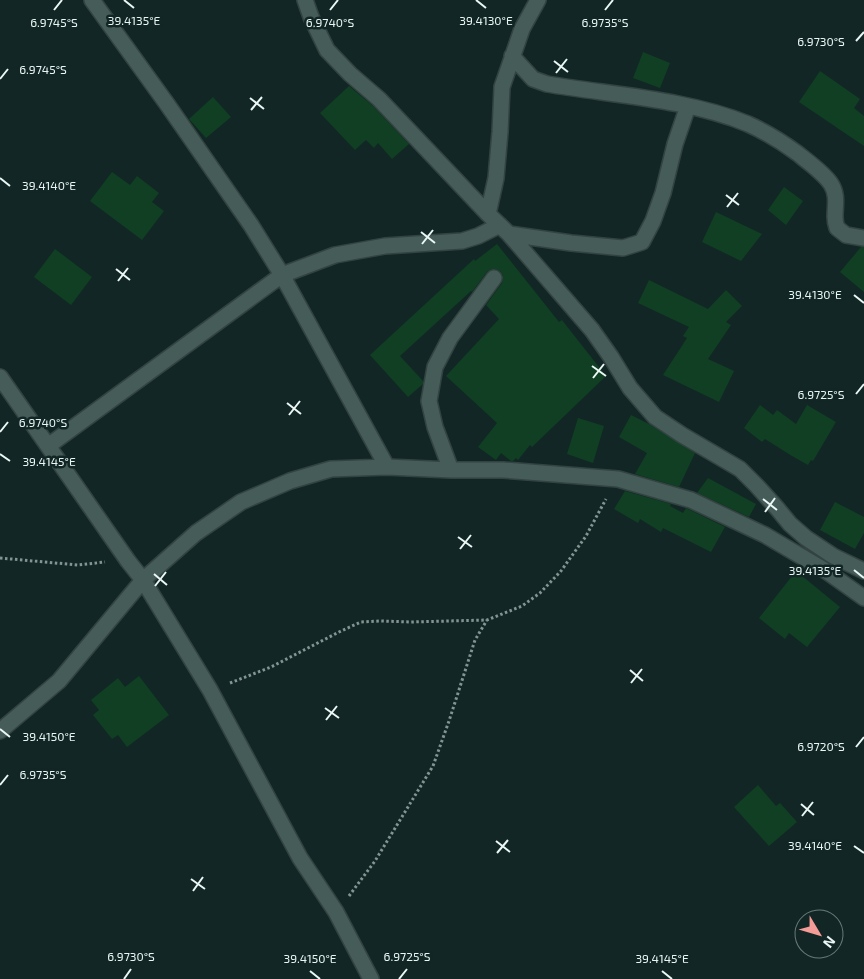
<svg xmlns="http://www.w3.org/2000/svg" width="864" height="979" font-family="'Exo 2',sans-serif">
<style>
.building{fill:#103f23}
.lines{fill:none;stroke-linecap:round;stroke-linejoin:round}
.minor-casing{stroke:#334341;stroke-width:18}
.path{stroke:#839492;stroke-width:3;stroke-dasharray:2.5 2.5;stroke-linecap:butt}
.minor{stroke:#455c59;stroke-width:15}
.ticks{fill:none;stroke:#eaf7f5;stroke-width:2}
.ticks-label{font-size:12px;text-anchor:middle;fill:#eaf7f5;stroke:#122725;stroke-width:5;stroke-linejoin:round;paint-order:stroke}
</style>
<rect width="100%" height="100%" fill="#122725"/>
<path class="building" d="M 643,52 L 670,63 L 660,88 L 633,78 Z
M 820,71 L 860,99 L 854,108 L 864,116 L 864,146 L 799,102 Z
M 349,86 L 373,106 L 409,144 L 392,159 L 378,143 L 374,148 L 366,140 L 355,150 L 320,113 Z
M 213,97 L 231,117 L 206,138 L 189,119 Z
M 112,172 L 130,185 L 137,176 L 159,193 L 152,202 L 164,211 L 142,240 L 90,201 Z
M 784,187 L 803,201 L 786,225 L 768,210 Z
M 716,212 L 762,234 L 741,261 L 702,242 Z
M 497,244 L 559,322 L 562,320 L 606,376 L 532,447 L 530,445 L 518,460 L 516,458 L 513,461 L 511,461 L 501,453 L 496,460 L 478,447 L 497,423 L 446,376 L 499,319 L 486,305 L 502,283 L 503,279 L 502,274 L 500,271 L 495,269 L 490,270 L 487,272 L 472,292 L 471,291 L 400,356 L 423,381 L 423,384 L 408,397 L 370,355 L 474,259 L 475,261 Z
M 861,247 L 864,247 L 864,292 L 840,272 Z
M 55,249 L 92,277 L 71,305 L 34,277 Z
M 649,280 L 708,309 L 726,290 L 742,306 L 726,322 L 731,325 L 708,359 L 734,371 L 719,402 L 663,375 L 687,338 L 683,336 L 689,327 L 638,303 Z
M 760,405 L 773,415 L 777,410 L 796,424 L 807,405 L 836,422 L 813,461 L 811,460 L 808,465 L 792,456 L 765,439 L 762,442 L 744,428 Z
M 631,415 L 649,424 L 695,453 L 679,487 L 635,474 L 647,453 L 619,437 Z
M 578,418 L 604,426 L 593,463 L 567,454 Z
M 708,478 L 756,504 L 749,517 L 697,493 Z
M 625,491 L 671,504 L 670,506 L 683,513 L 686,508 L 688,509 L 725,527 L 711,552 L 663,528 L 661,532 L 640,519 L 638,523 L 614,509 Z
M 835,502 L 864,517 L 864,533 L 855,549 L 820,530 Z
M 796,571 L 840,607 L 807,647 L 789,633 L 785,639 L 759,618 Z
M 139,676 L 169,715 L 127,747 L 118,735 L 112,739 L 93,715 L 99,710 L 91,700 L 118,678 L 125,687 Z
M 758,785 L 776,806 L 780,803 L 797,822 L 769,846 L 734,807 Z"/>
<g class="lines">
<defs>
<path id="minor" d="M 92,0 L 167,104 L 251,225 L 282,275 L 387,467
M 305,0 L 311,17 L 327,50 L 350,74 L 379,99 L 488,214 L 509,234 L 592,330 L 611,357 L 630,388 L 655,417 L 682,435 L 740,469 L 757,486 L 776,507 L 790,524 L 806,538 L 833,556 L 864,571
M 512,56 L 533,79 L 547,84 C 611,95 688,99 748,124 C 766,132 782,142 797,153 C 807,161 824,173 831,184 C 838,195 835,205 835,217 C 835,221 836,225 837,228 L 846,235 L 864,238
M 488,214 L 496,178 L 500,132 L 502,87 L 522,29 L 538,0
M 509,234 L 571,243 L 623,248 L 642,242 L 653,221 L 663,193 L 675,144 L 688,106
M 0,377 L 128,561 L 143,580 L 210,690 L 300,858 L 336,912 L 371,979
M 48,446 L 282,275 L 335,255 L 385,246 L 462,241 L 478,236 L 500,225
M 451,470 L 435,427 L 429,401 L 435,367 L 450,338 L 494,278
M 0,731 L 59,681 L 143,580 L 196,533 L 241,502 L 290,481 L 331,469 L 387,467 L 451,470 L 503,470 L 618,479 L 691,500 L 765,535 L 826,571 L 864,598"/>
</defs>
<use href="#minor" class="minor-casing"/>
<path class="path" d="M 0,558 L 78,565 L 105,562
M 230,683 L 271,667 L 341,631 L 361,622 L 380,621 L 411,622 L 487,620 L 522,606 L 540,593 L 561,571 L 586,536 L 606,499
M 349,896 L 375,861 L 433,766 L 449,721 L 475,640 L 487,620"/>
<use href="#minor" class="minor"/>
</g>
<path class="ticks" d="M 124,0 L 134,8M 476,0 L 486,8M 54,10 L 62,0M 330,10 L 338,0M 605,10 L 613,0M 856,41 L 864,32M 554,61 L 568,72M 556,73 L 567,59M 0,79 L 8,69M 250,98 L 264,109M 251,110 L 262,97M 0,178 L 10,186M 726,195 L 739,205M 727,207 L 738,193M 421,232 L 435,243M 422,244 L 433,230M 116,269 L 130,280M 118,281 L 128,268M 854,295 L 864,303M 592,366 L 606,376M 593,378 L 604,364M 856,394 L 864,384M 287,403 L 301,414M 289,415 L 300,401M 0,432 L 8,422M 0,454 L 10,461M 763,499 L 777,510M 765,512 L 775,498M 458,537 L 472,547M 460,549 L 471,535M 854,570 L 864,578M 154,574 L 167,585M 155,586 L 166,572M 630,670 L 643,681M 631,683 L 642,669M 325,708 L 339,718M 326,720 L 337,706M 0,729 L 10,737M 856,747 L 864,737M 0,785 L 8,775M 801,804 L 814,815M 802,816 L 813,802M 496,841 L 510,852M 854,846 L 864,853M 497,853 L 508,840M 191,879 L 205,889M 193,891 L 203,877M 310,971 L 320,979M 662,971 L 672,979M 124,979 L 131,969M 399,979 L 407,969"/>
<g class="ticks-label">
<text x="134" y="25">39.4135°E</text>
<text x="486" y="25">39.4130°E</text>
<text x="605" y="27">6.9735°S</text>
<text x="54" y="27">6.9745°S</text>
<text x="330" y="27">6.9740°S</text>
<text x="821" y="46">6.9730°S</text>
<text x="43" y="74">6.9745°S</text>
<text x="49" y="190">39.4140°E</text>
<text x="815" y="299">39.4130°E</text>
<text x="821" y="399">6.9725°S</text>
<text x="43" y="427">6.9740°S</text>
<text x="49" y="466">39.4145°E</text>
<text x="815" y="575">39.4135°E</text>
<text x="49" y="741">39.4150°E</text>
<text x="821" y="751">6.9720°S</text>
<text x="43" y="779">6.9735°S</text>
<text x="815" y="850">39.4140°E</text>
<text x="131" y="961">6.9730°S</text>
<text x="407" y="961">6.9725°S</text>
<text x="310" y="963">39.4150°E</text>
<text x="662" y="963">39.4145°E</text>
</g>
<g transform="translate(819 934) rotate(128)"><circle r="24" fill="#122725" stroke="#687a78"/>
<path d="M0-4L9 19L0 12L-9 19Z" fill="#f59b98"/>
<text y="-8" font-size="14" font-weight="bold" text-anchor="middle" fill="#eaf7f5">N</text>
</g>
</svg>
